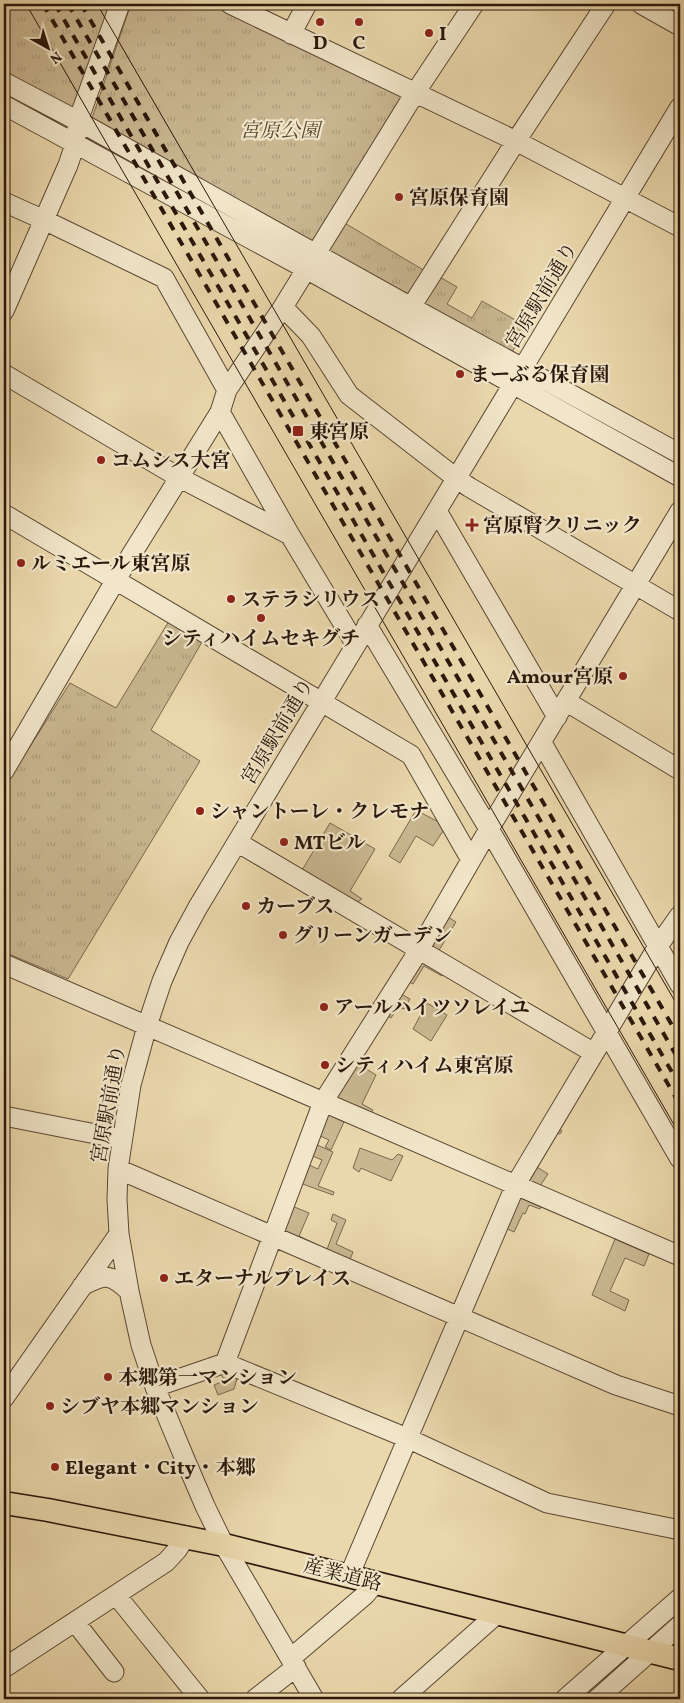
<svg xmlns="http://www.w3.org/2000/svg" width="684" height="1703" font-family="Vollkorn,'Noto Serif JP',serif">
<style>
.green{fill:#c9b791;stroke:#7a674e}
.park{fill:url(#park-tufts);stroke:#7a674e}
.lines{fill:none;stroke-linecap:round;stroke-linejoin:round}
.minor-casing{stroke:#5a4733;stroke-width:21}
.major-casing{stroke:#2a170b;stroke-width:25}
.minor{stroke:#f1e6c9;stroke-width:19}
.major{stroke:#ead8ac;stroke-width:22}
.tram{stroke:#2a170b;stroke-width:1}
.rail{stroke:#2a170b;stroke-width:4;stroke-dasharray:9 9;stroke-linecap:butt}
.poi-dot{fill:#8f2418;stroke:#f1e6c9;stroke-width:2}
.labels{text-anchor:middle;stroke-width:4.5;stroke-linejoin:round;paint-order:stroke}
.poi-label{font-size:20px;font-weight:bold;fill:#2a170b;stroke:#f1e6c9;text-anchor:start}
.park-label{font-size:20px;font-style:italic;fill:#5a4733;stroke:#f1e6c9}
.street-label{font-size:20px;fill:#2a170b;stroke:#f1e6c9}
</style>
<defs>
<pattern id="park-tufts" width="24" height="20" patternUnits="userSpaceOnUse" patternTransform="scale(1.25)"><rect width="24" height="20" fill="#c9b791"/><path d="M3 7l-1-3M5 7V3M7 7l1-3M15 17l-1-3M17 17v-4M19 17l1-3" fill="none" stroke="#ad9d7c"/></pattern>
</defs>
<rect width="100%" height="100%" fill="#ead8ac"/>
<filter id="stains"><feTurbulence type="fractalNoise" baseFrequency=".004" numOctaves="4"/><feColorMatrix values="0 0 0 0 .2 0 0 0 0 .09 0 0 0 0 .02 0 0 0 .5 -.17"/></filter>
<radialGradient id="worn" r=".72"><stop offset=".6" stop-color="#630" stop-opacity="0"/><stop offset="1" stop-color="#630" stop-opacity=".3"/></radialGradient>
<path class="green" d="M 416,810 L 446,826 L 449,834 L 443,831 L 433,846 L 416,836 L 400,863 L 389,856 Z
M 330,823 L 375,849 L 350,891 L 362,899 L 354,904 L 301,872 Z
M 445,915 L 456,922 L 438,952 L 429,947 Z
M 418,958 L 446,971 L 442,976 L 424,966 L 413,984 L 405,980 Z
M 398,992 L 410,999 L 404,1009 L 398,1007 L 391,1018 L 385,1014 Z
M 427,1003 L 447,1015 L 431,1041 L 413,1029 Z
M 355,1062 L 376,1075 L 362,1104 L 373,1110 L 371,1113 L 339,1099 L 336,1095 Z
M 330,1115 L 344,1122 L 331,1150 L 325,1147 L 329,1140 L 318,1135 L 325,1118 Z
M 555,1127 L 562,1131 L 560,1134 L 557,1133 L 537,1167 L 548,1174 L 540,1186 L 523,1180 Z
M 315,1144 L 333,1152 L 318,1186 L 334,1192 L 333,1195 L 300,1183 L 307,1164 L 318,1169 L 322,1160 L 310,1155 Z
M 360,1148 L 392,1160 L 398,1154 L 403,1156 L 391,1181 L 361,1168 L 359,1172 L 353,1168 Z
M 521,1198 L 541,1207 L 540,1209 L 529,1205 L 525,1214 L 523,1213 L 514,1232 L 503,1227 L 514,1203 Z
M 292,1206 L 309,1213 L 299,1236 L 318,1245 L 316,1249 L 286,1235 L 284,1229 Z
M 333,1214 L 346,1220 L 336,1244 L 353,1252 L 349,1262 L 326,1252 L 337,1223 L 331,1220 Z
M 615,1239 L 649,1254 L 644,1266 L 625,1258 L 610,1291 L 629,1300 L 625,1311 L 592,1295 Z
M 220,1371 L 238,1375 L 234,1389 L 218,1395 L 214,1385 L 224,1381 Z"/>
<path class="park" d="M 4,4 L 112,4 L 75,111 L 4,73 Z
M 131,4 L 212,4 L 402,97 L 312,243 L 91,121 Z
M 343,222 L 425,271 L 410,294 L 403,297 L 326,249 Z
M 433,273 L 457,287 L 447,304 L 472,318 L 482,301 L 526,326 L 510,356 L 421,307 Z
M 169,621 L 202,642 L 151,730 L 200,761 L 68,979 L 4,952 L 4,788 L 70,683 L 116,708 Z"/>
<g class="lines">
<defs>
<path id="minor" d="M 230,4 L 516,141 L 680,227
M 641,4 L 680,26
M 291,34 L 307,4
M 4,82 L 78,121 L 411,307 L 516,141 L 606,4
M 4,105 L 306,269 L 680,477
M 4,202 L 44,220 L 164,278 L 227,390
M 283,307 L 311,336 L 349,395 L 456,478 L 469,487 L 680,611
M 411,307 L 680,454
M 4,311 L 68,165 L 75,144 L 78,121 L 120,4
M 4,374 L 180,478 L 290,535
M 220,412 L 290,535 L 356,645
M 437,511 L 557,717
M 4,514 L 411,755 L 471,860
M 367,625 L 489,829 L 680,1159
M 567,702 L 680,770
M 542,743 L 680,985
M 4,771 L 115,581 L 220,412 L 227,390 L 283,307 L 415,93 L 474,4
M 237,842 L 594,1053
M 4,964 L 680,1256
M 4,1116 L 121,1139
M 118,1169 L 616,1385 L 680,1406
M 82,1286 C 104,1274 110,1273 129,1291
M 225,1363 L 323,1102 L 419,950 L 489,829 L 680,511
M 155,1387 L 225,1363 L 407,1438 L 547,1503 L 680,1530
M 4,1398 L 119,1234
M 349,1576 L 516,1184 L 658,946 L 680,915
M 116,1595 L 200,1699
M 75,1622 L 114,1672
M 291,1658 L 365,1595 L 376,1582
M 4,1668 L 166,1562 L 177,1550 L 186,1536
M 255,1699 L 296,1667
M 314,1699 L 224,1545 L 205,1506 L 184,1457 L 155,1387 L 141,1345 L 129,1291 L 119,1234 L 117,1199 L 118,1169 L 131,1085 L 147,1026 L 162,981 L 179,942 L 198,907 L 680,107
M 401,1699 L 498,1613
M 565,1699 L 680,1598
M 597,1699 L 680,1625"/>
<path id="major" d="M 4,1503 L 48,1510 L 224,1545 L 680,1659"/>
</defs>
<use href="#minor" class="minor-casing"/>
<use href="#major" class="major-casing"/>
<use href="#minor" class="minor"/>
<use href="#major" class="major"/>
<path class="tram" d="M 26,4 L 680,1135
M 97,4 L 680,1010"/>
<path class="rail" d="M 43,4 L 680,1105
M 55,4 L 680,1086
M 68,4 L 680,1062
M 81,4 L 680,1039"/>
</g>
<g class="poi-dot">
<circle cx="320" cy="22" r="5"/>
<circle cx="359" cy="22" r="5"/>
<circle cx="429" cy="33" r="5"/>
<circle cx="399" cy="197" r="5"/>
<circle cx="460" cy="374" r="5"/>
<rect x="292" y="425" width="12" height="12" rx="2.5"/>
<circle cx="101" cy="460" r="5"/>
<path d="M469.5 517.5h5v5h5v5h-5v5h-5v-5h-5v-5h5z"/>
<circle cx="21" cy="563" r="5"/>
<circle cx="231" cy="599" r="5"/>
<circle cx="261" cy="618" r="5"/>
<circle cx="623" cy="676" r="5"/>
<circle cx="200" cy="811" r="5"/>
<circle cx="284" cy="842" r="5"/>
<circle cx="246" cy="906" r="5"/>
<circle cx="283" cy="935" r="5"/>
<circle cx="324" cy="1007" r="5"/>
<circle cx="325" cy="1065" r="5"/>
<circle cx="164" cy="1278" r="5"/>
<circle cx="108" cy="1377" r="5"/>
<circle cx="50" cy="1406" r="5"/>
<circle cx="55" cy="1467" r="5"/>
</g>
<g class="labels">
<g class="poi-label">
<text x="439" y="40">I</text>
<text x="320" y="49" text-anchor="middle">D</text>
<text x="359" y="49" text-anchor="middle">C</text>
<text x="409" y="204">宮原保育園</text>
<text x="470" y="381">まーぶる保育園</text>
<text x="309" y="438">東宮原</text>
<text x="111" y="467">コムシス大宮</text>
<text x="483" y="532">宮原腎クリニック</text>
<text x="31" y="570">ルミエール東宮原</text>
<text x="241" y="606">ステラシリウス</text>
<text x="261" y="645" text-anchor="middle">シティハイムセキグチ</text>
<text x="613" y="683" text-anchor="end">Amour宮原</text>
<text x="210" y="818">シャントーレ・クレモナ</text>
<text x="294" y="849">MTビル</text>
<text x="256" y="913">カーブス</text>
<text x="293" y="942">グリーンガーデン</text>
<text x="334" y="1014">アールハイツソレイユ</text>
<text x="335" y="1072">シティハイム東宮原</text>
<text x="174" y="1285">エターナルプレイス</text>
<text x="118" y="1384">本郷第一マンション</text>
<text x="60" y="1413">シブヤ本郷マンション</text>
<text x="65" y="1474">Elegant・City・本郷</text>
</g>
<g class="park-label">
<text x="280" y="137">宮原公園</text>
</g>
<g class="street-label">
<text transform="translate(541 295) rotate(-59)" y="7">宮原駅前通り</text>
<text transform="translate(277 731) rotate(-59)" y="7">宮原駅前通り</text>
<text transform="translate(108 1104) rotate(-80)" y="7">宮原駅前通り</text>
<text transform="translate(343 1574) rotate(14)" y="7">産業道路</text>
</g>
</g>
<rect width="684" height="1703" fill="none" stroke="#ead8ac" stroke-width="20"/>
<rect x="5" y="5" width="674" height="1693" fill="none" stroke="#2a170b" stroke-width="2.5"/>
<rect x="10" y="10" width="664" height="1683" fill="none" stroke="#2a170b"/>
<g transform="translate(48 48) rotate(141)" stroke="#f1e6c9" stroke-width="4" paint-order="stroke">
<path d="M0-4L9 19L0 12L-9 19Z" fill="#2a170b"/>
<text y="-8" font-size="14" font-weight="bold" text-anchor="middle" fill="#2a170b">N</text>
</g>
<rect width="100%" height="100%" filter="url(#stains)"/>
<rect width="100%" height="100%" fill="url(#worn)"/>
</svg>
